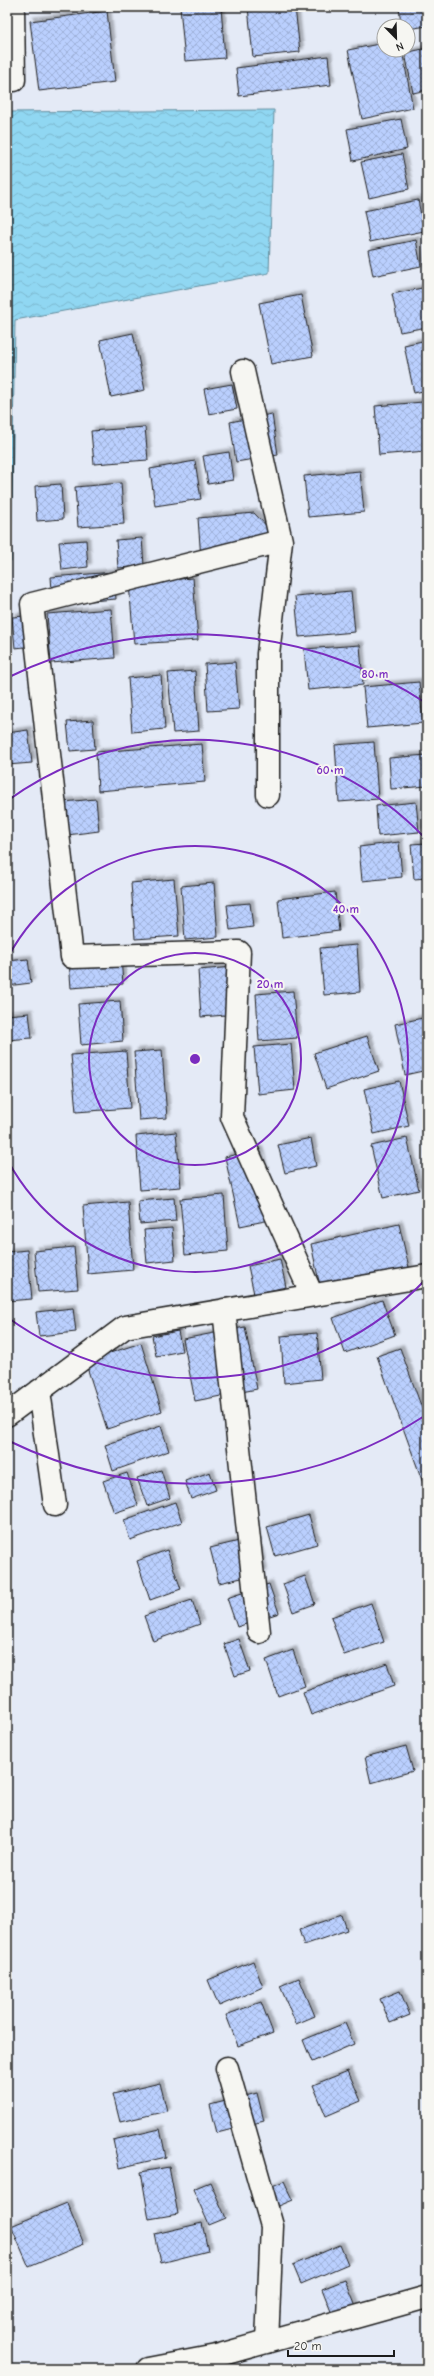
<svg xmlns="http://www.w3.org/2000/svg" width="434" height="2376" font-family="'Comic Neue',sans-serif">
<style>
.water{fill:url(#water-waves);stroke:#628c9c}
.building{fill:url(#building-cross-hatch);stroke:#1c1c1c;filter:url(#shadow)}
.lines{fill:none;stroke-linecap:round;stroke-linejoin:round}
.minor-casing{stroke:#1c1c1c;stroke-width:25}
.minor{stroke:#f6f6f2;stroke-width:22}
.ring{fill:none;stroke:#7b2cbf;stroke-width:2}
.centre{fill:#7b2cbf;stroke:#f6f6f2;stroke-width:2}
.ring-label{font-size:12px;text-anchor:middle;font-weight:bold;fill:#7b2cbf;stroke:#f6f6f2;stroke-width:4;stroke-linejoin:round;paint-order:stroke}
</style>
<defs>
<pattern id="water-waves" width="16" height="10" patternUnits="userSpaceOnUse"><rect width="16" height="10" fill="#90d7f2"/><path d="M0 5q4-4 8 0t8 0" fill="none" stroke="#7cb8cf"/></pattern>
<pattern id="building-cross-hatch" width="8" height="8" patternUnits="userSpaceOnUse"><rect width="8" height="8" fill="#bacffe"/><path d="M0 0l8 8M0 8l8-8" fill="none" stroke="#9fb1d9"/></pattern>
<filter id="shadow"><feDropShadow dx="3.5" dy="-3.5" stdDeviation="1" flood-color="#0004"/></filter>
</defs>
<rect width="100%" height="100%" fill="#e4eaf6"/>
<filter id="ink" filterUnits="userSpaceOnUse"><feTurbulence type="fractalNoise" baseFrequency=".025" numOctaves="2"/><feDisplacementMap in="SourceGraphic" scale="8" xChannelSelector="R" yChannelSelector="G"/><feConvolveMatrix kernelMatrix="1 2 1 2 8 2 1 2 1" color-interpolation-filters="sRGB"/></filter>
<g filter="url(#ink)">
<path class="water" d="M 274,110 L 269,273 L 15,320 L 11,561 L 7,561 L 7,112 Z"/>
<path class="building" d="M 180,7 L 221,7 L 225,58 L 185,61 Z
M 248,7 L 295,7 L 300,52 L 253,57 Z
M 399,7 L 427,7 L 427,26 L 408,29 L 408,26 L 401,26 Z
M 107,11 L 115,82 L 39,91 L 30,21 Z
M 384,43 L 384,50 L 402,50 L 413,108 L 362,119 L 348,50 Z
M 427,48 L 427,90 L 413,93 L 405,53 Z
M 328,56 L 331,85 L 239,96 L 236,68 Z
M 401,119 L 407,149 L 353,161 L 347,129 Z
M 402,154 L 409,189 L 369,198 L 361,162 Z
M 418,200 L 424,231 L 370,242 L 364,211 Z
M 416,240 L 421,266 L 373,276 L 368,250 Z
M 427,287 L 427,327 L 400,332 L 392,294 Z
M 301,295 L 313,356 L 271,364 L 259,303 Z
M 133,333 L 145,390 L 111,397 L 100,340 Z
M 427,340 L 427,390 L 414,393 L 404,345 Z
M 232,384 L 237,409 L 209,414 L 204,389 Z
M 423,402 L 426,451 L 379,455 L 375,406 Z
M 272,414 L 278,455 L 236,462 L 230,422 Z
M 145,427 L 148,460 L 94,464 L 91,431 Z
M 229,452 L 233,480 L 208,484 L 203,456 Z
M 195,461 L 201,499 L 155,506 L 150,469 Z
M 360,471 L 364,512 L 308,517 L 304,476 Z
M 121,483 L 124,524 L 78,527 L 75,487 Z
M 61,484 L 63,519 L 37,521 L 35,486 Z
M 254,513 L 281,541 L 201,559 L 198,518 Z
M 142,538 L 144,566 L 118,568 L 116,540 Z
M 86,540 L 88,567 L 62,570 L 59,542 Z
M 114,572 L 116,599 L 53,604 L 51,577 Z
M 193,578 L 198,640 L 134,644 L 129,583 Z
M 351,591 L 355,632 L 299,637 L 295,596 Z
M 111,609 L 115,658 L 51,663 L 47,614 Z
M 40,615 L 43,645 L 15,648 L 12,617 Z
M 360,645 L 363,685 L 308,690 L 304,649 Z
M 235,662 L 239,709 L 208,711 L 205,664 Z
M 195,671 L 199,731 L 173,733 L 168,673 Z
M 161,675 L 165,729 L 132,732 L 128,678 Z
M 419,682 L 423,723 L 367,728 L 363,687 Z
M 93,720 L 95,749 L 70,751 L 67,722 Z
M 28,730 L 32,763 L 7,765 L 7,733 Z
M 374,742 L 378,799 L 339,802 L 335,745 Z
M 202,744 L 205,782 L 98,791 L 96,752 Z
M 427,755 L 427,786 L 391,789 L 389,758 Z
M 96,799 L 99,831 L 67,835 L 63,802 Z
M 416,802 L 419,832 L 378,836 L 376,806 Z
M 399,842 L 402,877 L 362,881 L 359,847 Z
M 427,843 L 427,878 L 414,879 L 411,844 Z
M 174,879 L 179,936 L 135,939 L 131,883 Z
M 214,883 L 218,937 L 185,940 L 181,886 Z
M 335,892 L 339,931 L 282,938 L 278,899 Z
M 250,903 L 253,927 L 230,930 L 227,905 Z
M 357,945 L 360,992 L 324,995 L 320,948 Z
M 121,957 L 123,984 L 71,988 L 69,961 Z
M 28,959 L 31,983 L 7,986 L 7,961 Z
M 234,967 L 238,1014 L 201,1017 L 198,970 Z
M 293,991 L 297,1038 L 259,1041 L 256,994 Z
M 120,1001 L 123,1041 L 81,1045 L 78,1004 Z
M 29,1013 L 32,1038 L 7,1040 L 7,1015 Z
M 427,1017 L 427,1070 L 405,1075 L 395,1024 Z
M 367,1036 L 379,1071 L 326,1089 L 314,1053 Z
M 291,1044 L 295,1090 L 258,1094 L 254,1047 Z
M 162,1050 L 167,1118 L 139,1120 L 134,1052 Z
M 126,1051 L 130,1108 L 76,1112 L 71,1055 Z
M 399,1081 L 409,1126 L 374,1134 L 364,1089 Z
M 176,1132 L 181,1187 L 140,1190 L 136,1136 Z
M 311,1138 L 316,1166 L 285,1173 L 278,1145 Z
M 407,1138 L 419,1190 L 383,1198 L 371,1146 Z
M 259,1149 L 275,1219 L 240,1226 L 225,1157 Z
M 224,1195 L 228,1251 L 185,1255 L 180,1199 Z
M 174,1198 L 176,1221 L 140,1224 L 138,1201 Z
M 128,1202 L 133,1270 L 88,1274 L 83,1206 Z
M 399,1224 L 411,1276 L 322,1296 L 311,1244 Z
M 172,1228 L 175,1260 L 147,1263 L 144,1230 Z
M 74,1247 L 78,1289 L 38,1292 L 34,1251 Z
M 27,1250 L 32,1299 L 7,1301 L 7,1252 Z
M 280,1259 L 286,1287 L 254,1294 L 248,1266 Z
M 382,1300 L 395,1335 L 345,1353 L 333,1318 Z
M 73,1308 L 76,1332 L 39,1336 L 36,1312 Z
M 245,1327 L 257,1389 L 195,1401 L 183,1339 Z
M 178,1331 L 182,1351 L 156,1356 L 152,1336 Z
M 317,1333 L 321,1379 L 284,1383 L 281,1336 Z
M 141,1343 L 162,1411 L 107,1429 L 85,1361 Z
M 400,1348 L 427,1422 L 427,1494 L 377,1356 Z
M 161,1426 L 169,1451 L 113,1471 L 105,1445 Z
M 161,1470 L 170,1498 L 147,1506 L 137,1478 Z
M 210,1472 L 216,1490 L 191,1499 L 185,1481 Z
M 127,1473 L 138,1505 L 114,1513 L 103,1481 Z
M 175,1502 L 182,1522 L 130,1540 L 124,1520 Z
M 309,1515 L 317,1544 L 275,1556 L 267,1527 Z
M 256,1537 L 264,1573 L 219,1583 L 210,1548 Z
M 167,1550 L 181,1589 L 150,1600 L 137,1561 Z
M 305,1576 L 315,1604 L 293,1612 L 283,1584 Z
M 269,1584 L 279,1613 L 237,1627 L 227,1598 Z
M 192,1600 L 200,1624 L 153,1641 L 144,1616 Z
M 371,1603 L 384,1642 L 344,1655 L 331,1617 Z
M 239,1639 L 250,1671 L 235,1676 L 224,1644 Z
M 293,1650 L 305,1686 L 278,1696 L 266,1660 Z
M 387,1663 L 394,1686 L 311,1715 L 303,1692 Z
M 406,1746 L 413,1771 L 371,1783 L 365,1757 Z
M 342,1915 L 347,1930 L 304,1945 L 299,1930 Z
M 253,1961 L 263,1987 L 219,2006 L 208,1980 Z
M 299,1978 L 315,2016 L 296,2024 L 280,1986 Z
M 400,1991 L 410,2015 L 390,2023 L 380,1999 Z
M 261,2002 L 273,2033 L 238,2046 L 226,2015 Z
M 345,2023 L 354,2044 L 312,2062 L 303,2040 Z
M 348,2071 L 361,2101 L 326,2116 L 313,2085 Z
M 160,2083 L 167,2111 L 120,2122 L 113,2094 Z
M 257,2093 L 264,2121 L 217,2133 L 210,2105 Z
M 160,2129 L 166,2157 L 119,2168 L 113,2140 Z
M 169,2167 L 178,2214 L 149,2219 L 141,2172 Z
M 284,2181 L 293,2200 L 262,2213 L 254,2194 Z
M 210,2182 L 226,2218 L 209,2225 L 193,2189 Z
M 67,2203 L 84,2244 L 29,2267 L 11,2226 Z
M 202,2223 L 208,2251 L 161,2263 L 155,2234 Z
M 340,2245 L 348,2264 L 301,2284 L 293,2265 Z
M 345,2280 L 357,2309 L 334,2319 L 322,2289 Z"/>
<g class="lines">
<defs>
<path id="minor" d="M 13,7 L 14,80
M 243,371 L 281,541
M 268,795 L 268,654 L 281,541 L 32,604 L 72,957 L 239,952 L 232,1117 L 312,1295
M 224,1310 L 259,1632
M 39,1391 L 55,1505
M 7,1415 L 125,1327 L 427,1276
M 227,2068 L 272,2226 L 267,2342
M 148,2369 L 216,2356 L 427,2297"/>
</defs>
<use href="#minor" class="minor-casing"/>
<use href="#minor" class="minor"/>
</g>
</g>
<g class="ring">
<circle cx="195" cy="1059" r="106"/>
<path d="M8 957A213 213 0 1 1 8 1161"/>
<path d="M426 1279A319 319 0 0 1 7 1317M7 801A319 319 0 0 1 426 839"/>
<path d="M426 1415A425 425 0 0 1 9 1441M9 677A425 425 0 0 1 426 703"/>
</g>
<circle cx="195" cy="1059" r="6" class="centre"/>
<g class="ring-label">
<text x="375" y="678">80 m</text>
<text x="330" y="774">60 m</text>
<text x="346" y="913">40 m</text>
<text x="270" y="988">20 m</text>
</g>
<rect width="434" height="2376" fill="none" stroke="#f6f6f2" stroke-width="24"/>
<rect x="12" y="12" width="410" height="2352" fill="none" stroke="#1c1c1c" stroke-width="1.5" filter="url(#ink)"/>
<g transform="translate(396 38) rotate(157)"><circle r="19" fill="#f6f6f2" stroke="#9f9f9c"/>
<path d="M0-3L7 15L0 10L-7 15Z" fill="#1c1c1c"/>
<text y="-6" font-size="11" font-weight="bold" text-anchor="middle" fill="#1c1c1c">N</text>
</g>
<path d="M288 2350v6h106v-6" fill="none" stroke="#1c1c1c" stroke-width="2"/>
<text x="294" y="2350" font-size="12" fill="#1c1c1c" stroke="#f6f6f2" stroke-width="3" paint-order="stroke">20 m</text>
</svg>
